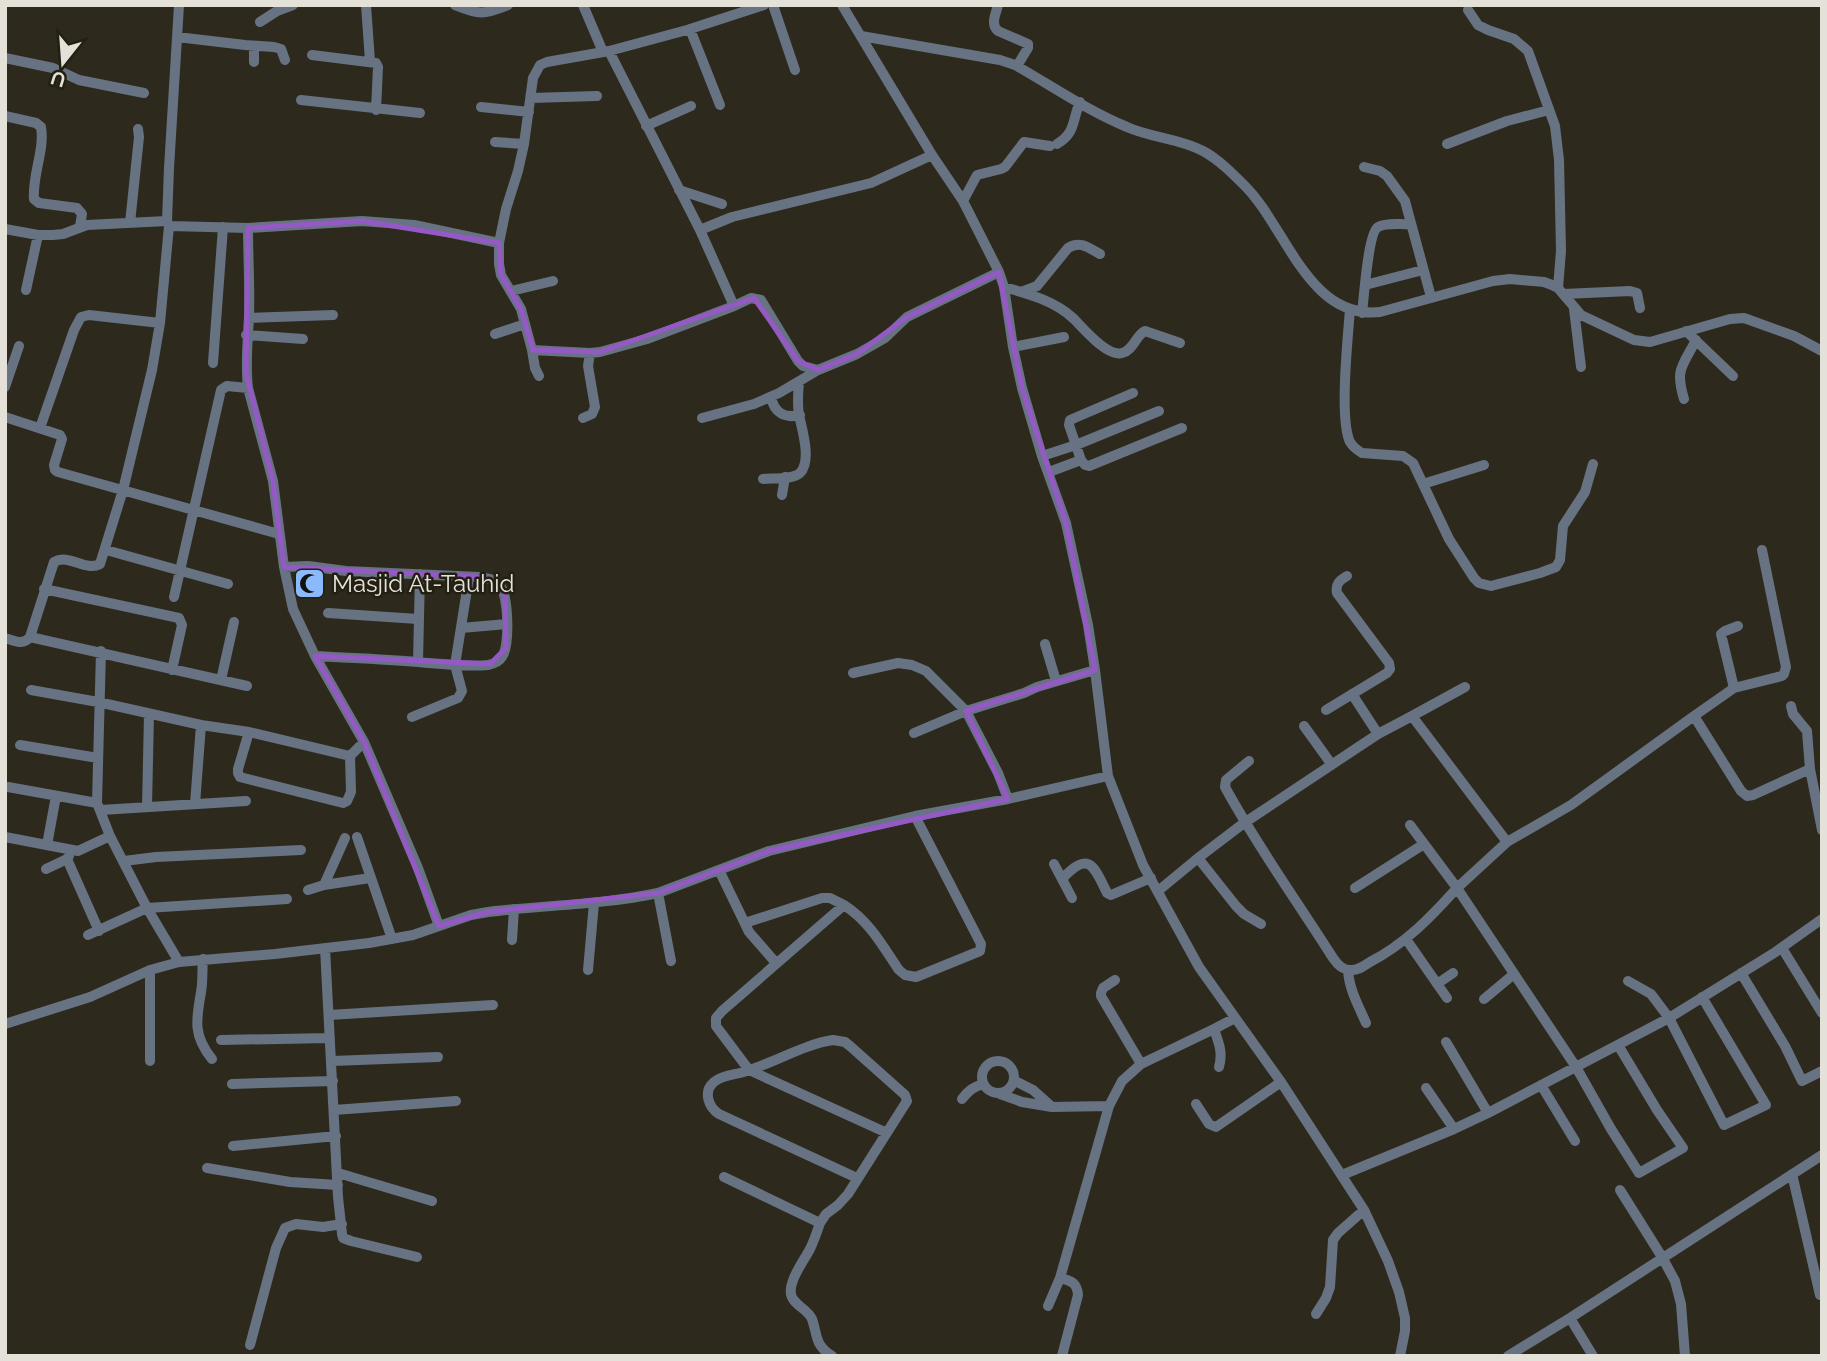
<svg xmlns="http://www.w3.org/2000/svg" width="1827" height="1361" font-family="Raleway,sans-serif">
<style>
.lines{fill:none;stroke-linecap:round;stroke-linejoin:round}
.street{stroke:#677383;stroke-width:10}
.marked{fill:none;stroke:#9559c5;stroke-width:5;stroke-linejoin:round}
.labels{text-anchor:middle;stroke-width:5;stroke-linejoin:round;paint-order:stroke}
.poi-label{font-size:24px;fill:#e3e1d8;stroke:#232013;text-anchor:start}
</style>
<rect width="100%" height="100%" fill="#2d2a1d"/>
<g class="lines">
<path class="street" d="M 366,5 L 370,61
M 455,5 C 480,15 483,15 508,5
M 583,5 L 603,52
M 773,5 L 795,70
M 842,5 L 932,155 L 963,201 L 999,272 L 1004,287 L 1013,347 L 1022,388 L 1042,456 L 1066,523 L 1088,625 L 1095,670 L 1108,776 L 1143,865 L 1199,967 L 1281,1082 L 1364,1210 L 1388,1261 L 1399,1292 L 1405,1318 L 1405,1331 L 1400,1356
M 998,5 C 996,14 990,24 998,31 L 1028,44 L 1028,48 L 1017,66
M 1468,10 L 1478,25 L 1488,30 L 1514,39 L 1528,51 L 1555,126 L 1559,160 L 1561,251 L 1558,288
M 260,22 L 277,11 L 293,5
M 690,29 L 720,105
M 861,36 L 1000,60 L 1015,65 C 1052,86 1088,111 1127,127 C 1151,138 1179,138 1203,151 C 1218,159 1232,173 1244,185 C 1286,226 1308,320 1380,312 L 1493,281 L 1510,279 L 1544,282 L 1552,285 L 1558,288 L 1581,315 L 1634,340 L 1650,342 L 1730,319 L 1744,318 L 1794,336 L 1822,351
M 177,37 L 245,45 L 274,47 L 281,49 L 285,60
M 254,46 L 254,62
M 609,51 L 700,230 L 734,306 L 751,298 L 761,300 L 798,361 L 803,366 L 818,370 L 857,354 L 885,338 L 907,317 L 999,272
M 312,55 L 376,63 L 378,67 L 376,110
M 5,58 L 53,68 L 79,80 L 144,93
M 531,98 L 597,96
M 301,100 L 420,113
M 481,107 L 529,112
M 5,116 L 36,123 L 41,127 C 45,150 32,175 34,199 L 39,203 L 77,208 L 82,214 L 80,226
M 646,126 L 691,106
M 495,142 L 524,144
M 1057,144 C 1076,133 1072,120 1080,102
M 1447,144 L 1507,121 L 1549,110
M 1364,167 L 1380,171 L 1387,176 L 1405,201 L 1431,297
M 679,190 L 722,204
M 963,201 L 977,175 L 1001,169 L 1005,167 L 1024,142 L 1050,146
M 130,223 L 139,137 L 138,129
M 169,226 L 248,228 L 362,221 L 414,225 L 499,243
M 248,228 C 248,257 250,287 249,316 C 248,340 245,363 248,388 L 273,481 L 284,567 L 293,609 L 315,656 L 364,742 L 418,868 L 439,926
M 5,229 L 38,235 L 53,235 L 63,234 L 87,225 L 167,221
M 700,230 L 732,217 L 871,183 L 932,155
M 1365,285 L 1423,270
M 1004,287 C 1029,294 1055,301 1074,319 C 1084,329 1107,357 1122,353 C 1134,350 1135,336 1145,331 L 1180,343
M 26,290 L 38,235
M 511,291 L 553,281
M 1021,292 L 1037,286 L 1068,248 C 1080,240 1089,248 1100,254
M 1564,294 L 1630,291 L 1637,293 L 1640,308
M 734,306 L 647,339 L 600,352 L 590,353 L 532,350 L 521,309 L 501,275 L 499,264 L 499,243 L 506,209 L 518,171 L 524,144 L 533,78 L 540,65 L 547,62 L 609,51 L 687,30 L 764,5
M 1350,309 C 1348,337 1339,419 1350,442 C 1353,447 1357,450 1362,453 L 1403,456 L 1413,463 L 1449,539 L 1474,578 L 1479,583 L 1491,586 L 1540,573 L 1556,567 L 1560,560 L 1563,526 L 1585,492 L 1593,464
M 1574,309 L 1581,367
M 1362,313 C 1364,298 1368,233 1378,227 C 1387,222 1401,225 1411,224
M 249,318 L 333,315
M 1686,331 L 1733,376
M 495,334 L 525,324
M 246,335 L 303,339
M 1013,347 L 1064,337
M 532,350 L 535,368 L 539,376
M 213,363 L 223,227
M 5,387 L 19,346
M 1133,393 L 1070,420 L 1069,425 L 1081,460 L 1085,465 L 1089,466 L 1182,428
M 771,397 C 774,412 784,419 800,415
M 1684,399 C 1675,369 1682,367 1696,340
M 5,417 L 60,435 L 62,439 L 54,465 L 55,470 L 58,472 L 279,534
M 583,418 L 592,414 L 595,407 L 588,366 L 590,353
M 702,418 L 754,404 L 779,393 L 818,370
M 40,428 L 74,330 L 81,317 L 89,315 L 160,323
M 1042,456 L 1076,445 L 1159,411
M 1049,472 L 1081,460
M 763,479 C 773,478 792,480 800,473 C 812,461 802,429 799,415 C 797,404 798,393 799,382
M 1423,484 L 1484,465
M 782,495 L 785,477
M 106,550 L 228,584
M 284,567 L 308,566 L 346,571 L 479,577 C 486,578 494,579 499,584 C 509,594 510,646 502,657 C 499,662 493,664 488,665 C 465,667 441,664 418,662 C 384,659 350,658 315,656
M 44,589 L 179,618 L 182,625 L 172,670
M 174,597 L 221,390 L 227,386 L 248,388
M 328,613 L 418,619
M 461,628 L 507,624
M 30,637 L 54,562 C 69,553 85,572 100,564 L 123,490 L 152,370 L 160,323 L 169,226 L 167,221 L 169,168 L 179,5
M 5,638 C 15,641 23,646 30,637 L 247,686
M 1045,644 L 1056,681
M 101,651 L 97,803 L 110,836 L 147,908 L 179,962
M 418,662 L 420,574
M 853,673 L 898,663 L 912,665 L 926,671 L 966,711 L 998,773 L 1008,799
M 221,680 L 234,622
M 1734,688 L 1721,634 L 1725,631 L 1738,626
M 31,690 L 98,702 L 201,725 L 249,732 L 350,756 L 364,742
M 1352,694 L 1378,734
M 1791,706 L 1793,714 L 1807,731 L 1810,769
M 1326,710 L 1387,673 L 1390,669 L 1389,663 L 1337,593 C 1335,584 1340,580 1347,576
M 1412,716 L 1465,687
M 1694,716 L 1734,688 L 1782,676 L 1784,674 L 1786,667 L 1762,550
M 412,717 L 458,698 L 462,691 L 455,665 L 469,577
M 1304,726 L 1332,765
M 249,732 L 238,769 L 238,773 L 240,777 L 343,803 L 347,801 L 351,792 L 350,756
M 914,733 L 966,711 L 1024,693 L 1037,687 L 1095,670
M 20,745 L 98,758
M 1249,761 L 1226,780 L 1225,787 C 1257,846 1297,901 1333,958 C 1337,964 1342,970 1350,970 C 1357,971 1364,966 1370,962 C 1405,944 1431,917 1457,888 L 1410,825
M 8,787 L 97,803
M 195,804 L 201,725
M 147,807 L 149,714
M 101,810 L 246,801
M 5,837 L 78,851 L 110,836
M 357,837 L 392,939
M 1507,842 L 1457,888 L 1576,1067 L 1611,1129 L 1639,1173 L 1683,1148 L 1657,1110 L 1618,1045
M 47,845 L 56,796
M 1198,858 L 1236,906 L 1244,914 L 1261,924
M 67,859 L 99,931
M 124,861 L 156,857 L 301,850
M 1054,864 L 1072,898
M 46,869 L 67,859 L 69,856
M 719,870 L 749,932 L 776,963
M 1062,879 C 1089,850 1094,866 1107,893 L 1111,895 L 1151,878
M 324,885 L 345,838
M 1355,888 L 1424,844
M 308,890 L 324,885 L 370,878
M 1158,891 L 1198,858 L 1244,823 L 1378,734 L 1412,716 L 1507,842 L 1571,805 L 1694,716 L 1741,791 L 1747,796 L 1753,795 L 1810,769 L 1822,830
M 658,893 L 671,961
M 844,905 C 870,922 882,945 899,970 L 905,975 L 916,977 L 980,951 L 981,944 L 915,816
M 745,923 L 822,898 L 830,898 L 844,905 L 722,1011 L 716,1018 L 716,1026 L 749,1070 L 887,1133
M 88,935 L 147,908 L 287,899
M 1406,939 L 1447,998
M 512,940 L 514,909
M 325,948 L 338,1197 L 342,1234 L 343,1238 L 351,1241 L 417,1257
M 1782,948 L 1822,1013
M 203,959 C 202,970 203,982 201,992 C 196,1020 193,1036 212,1059
M 150,970 L 150,1061
M 588,970 L 594,903
M 1348,970 C 1349,989 1358,1005 1366,1023
M 1741,973 L 1785,1046 L 1802,1081 L 1822,1071
M 1115,980 L 1103,988 L 1101,993 L 1101,996 L 1141,1064
M 1628,981 L 1651,994 L 1669,1018 L 1724,1125 L 1766,1105 L 1702,997
M 1437,984 L 1453,973
M 1484,999 L 1514,974
M 329,1015 L 493,1005
M 5,1024 L 90,997 L 150,970 L 179,962 L 275,954 L 369,943 L 413,935 L 471,915 L 488,912 C 544,905 602,905 658,893 L 769,851 L 915,816 L 1008,799 L 1108,776
M 1214,1029 C 1219,1043 1223,1053 1219,1067
M 221,1040 L 330,1038
M 1446,1042 L 1488,1113
M982 1077a16 16 0 1 1 32 0a16 16 0 1 1-32 0Z
M 332,1061 L 438,1057
M 1015,1081 L 1033,1090 L 1052,1107 L 1109,1106
M 232,1084 L 333,1081
M 1541,1085 L 1575,1141
M 1426,1088 L 1454,1129
M 1000,1094 L 1022,1102 L 1052,1107
M 962,1099 C 968,1091 973,1087 983,1084
M 1196,1104 L 1209,1124 L 1216,1127 L 1281,1082
M 334,1110 L 456,1101
M 233,1146 L 336,1136
M 207,1168 L 290,1182 L 338,1185
M 338,1173 L 432,1201
M 1792,1174 L 1820,1295
M 1342,1175 L 1454,1129 L 1488,1113 L 1669,1018 L 1774,953 L 1822,919
M 724,1177 L 820,1223 L 826,1214 L 838,1205 L 848,1194 L 907,1101 L 905,1095 L 850,1046 L 845,1042 L 833,1040 C 804,1044 770,1065 740,1073 C 732,1075 721,1076 714,1082 C 703,1091 708,1107 719,1114 L 857,1178
M 1620,1190 L 1662,1257 L 1675,1281 L 1681,1304 L 1685,1356
M 820,1223 C 817,1232 814,1241 810,1249 C 804,1261 784,1286 793,1299 C 798,1307 808,1310 812,1319 C 818,1336 814,1344 832,1356
M 1060,1278 C 1071,1281 1077,1282 1078,1295 L 1062,1356
M 1048,1306 L 1060,1278 L 1109,1106 L 1122,1081 L 1141,1064 L 1214,1029 L 1235,1018
M 1316,1314 L 1326,1298 L 1330,1287 L 1333,1240 L 1338,1233 L 1364,1210
M 1570,1318 L 1593,1356
M 250,1345 L 276,1248 L 285,1228 L 296,1224 L 323,1227 L 342,1224
M 1508,1356 L 1570,1318 L 1822,1155"/>
</g>
<path class="marked" d="M 362,221 L 499,243 L 501,275 L 521,309 L 533,350 L 600,352 L 754,298 L 798,361 L 818,370 L 857,354 L 907,317 L 999,272 L 1022,388 L 1066,523 L 1095,670 L 966,711 L 1008,799 L 769,851 L 658,893 L 488,912 L 439,926 L 364,742 L 315,656 L 490,664 L 506,648 L 505,595 L 498,583 L 479,577 L 284,567 L 273,481 L 246,373 L 248,228 Z"/>
<defs>
<symbol id="mosque-square" viewBox="-11 -11 22 22"><rect x="-9" y="-9" width="18" height="18" rx="4" fill="#8bbafc" stroke="#232013"/><path d="M3.5-4.9A6 6 0 1 0 3.5 4.9A5 5 0 1 1 3.5-4.9Z" fill="#111"/></symbol>
</defs>
<g fill-rule="evenodd">
<use href="#mosque-square" x="292" y="566" width="35" height="35"/>
</g>
<g class="labels">
<g class="poi-label">
<text x="332" y="592">Masjid At-Tauhid</text>
</g>
</g>
<rect width="1827" height="1361" fill="none" stroke="#e3e1d8" stroke-width="14"/>
<g transform="translate(63 63) rotate(197)" stroke="#232013" stroke-width="5" paint-order="stroke">
<path d="M0-5L12 26L0 18L-12 26Z" fill="#e3e1d8"/>
<text y="-10" font-size="19" font-weight="bold" text-anchor="middle" fill="#e3e1d8">U</text>
</g>
</svg>
